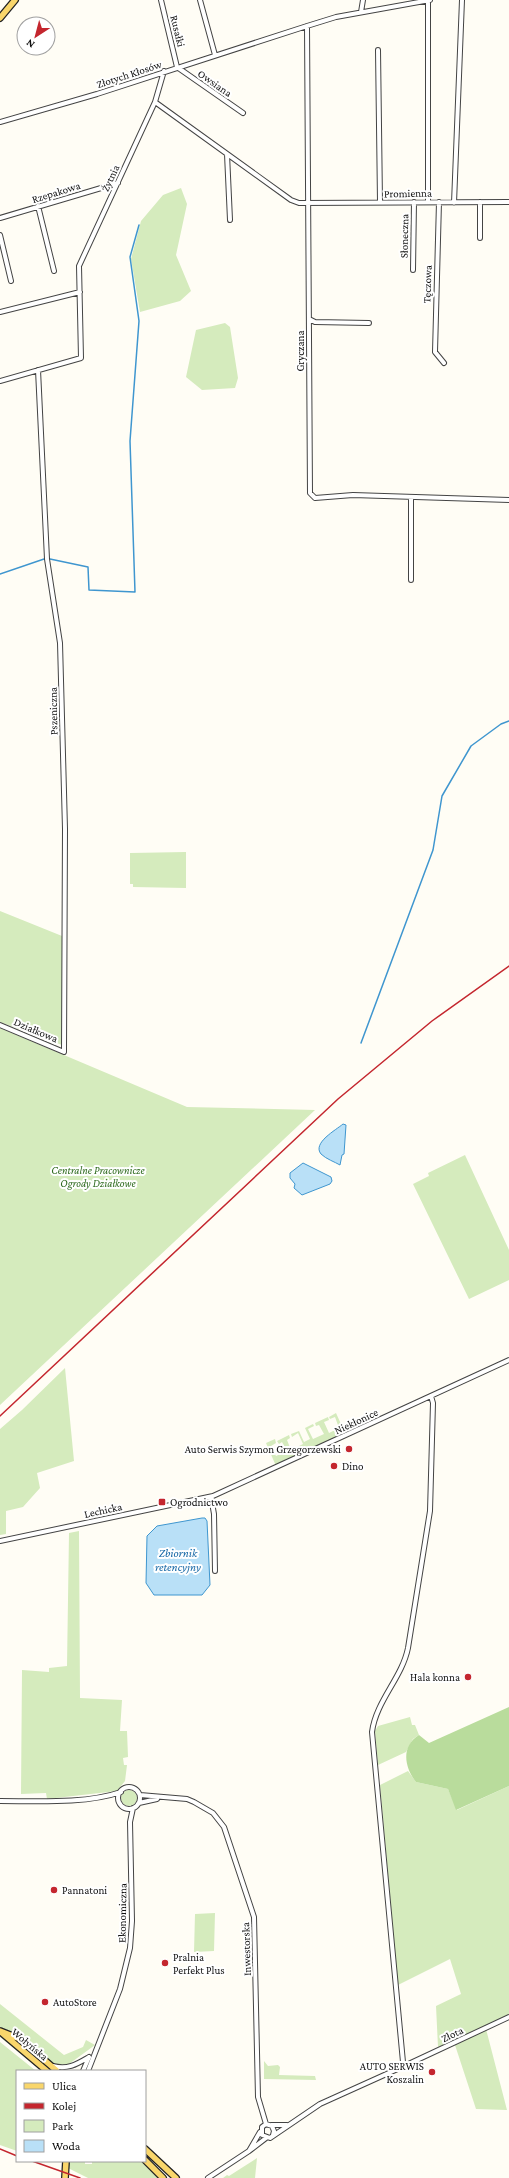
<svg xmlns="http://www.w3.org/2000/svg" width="509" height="2178" font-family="'Crimson Pro',serif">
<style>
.green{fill:#d5ebbd}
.forest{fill:#b9dc9c}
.water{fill:#b9e0f7;stroke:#3f96cf}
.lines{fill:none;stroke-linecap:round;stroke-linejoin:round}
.stream{stroke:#3f96cf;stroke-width:1.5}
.minor-casing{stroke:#444;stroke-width:6}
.major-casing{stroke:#222;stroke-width:8}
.minor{stroke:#fff;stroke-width:4}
.major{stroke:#f9d66b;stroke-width:5.5}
.rail{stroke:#c4262e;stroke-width:1.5}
.poi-dot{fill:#c4262e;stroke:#fff;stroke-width:1.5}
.labels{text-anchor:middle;stroke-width:4;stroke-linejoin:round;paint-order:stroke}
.street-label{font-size:11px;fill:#111;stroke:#fff}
.park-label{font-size:11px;font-style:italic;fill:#2f6b1f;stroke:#fff}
.poi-label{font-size:11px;fill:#111;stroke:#fff;text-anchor:start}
.water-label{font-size:12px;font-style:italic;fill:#1768a6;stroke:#fff}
</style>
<rect width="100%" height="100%" fill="#fffdf5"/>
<path class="green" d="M 181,188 L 187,204 L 176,255 L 191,291 L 180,301 L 140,312 L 131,259 L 141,221 L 163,195 Z
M 225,323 L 230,327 L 238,378 L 235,388 L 202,390 L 186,377 L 196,330 Z
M 186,852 L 186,888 L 133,887 L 133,884 L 130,884 L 130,853 Z
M 0,911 L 62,936 L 62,1045 L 0,1022 Z
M 0,1028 L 187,1107 L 315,1110 L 0,1405 Z
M 465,1155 L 509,1250 L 509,1280 L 469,1299 L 413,1184 L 429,1176 L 428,1173 Z
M 65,1368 L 74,1461 L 37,1473 L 40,1488 L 23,1507 L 6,1511 L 6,1534 L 0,1535 L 0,1429 L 22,1410 Z
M 336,1413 L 345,1433 L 276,1466 L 266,1443 L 275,1439 L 276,1443 L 271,1446 L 276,1456 L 287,1451 L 282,1442 L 279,1444 L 277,1441 L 289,1435 L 290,1438 L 287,1440 L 291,1450 L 303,1444 L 298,1433 L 292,1437 L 291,1434 L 299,1431 L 304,1442 L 310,1439 L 305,1428 L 313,1424 L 314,1426 L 308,1429 L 313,1439 L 324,1434 L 319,1425 L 316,1426 L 315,1423 L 328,1417 L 329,1420 L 324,1422 L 329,1433 L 339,1428 L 335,1417 L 330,1419 L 329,1417 Z
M 79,1531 L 80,1698 L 122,1700 L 120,1731 L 127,1731 L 128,1757 L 123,1758 L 124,1765 L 127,1765 L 125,1781 L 117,1791 L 47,1799 L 46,1793 L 21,1794 L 22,1670 L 49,1672 L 49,1668 L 67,1666 L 69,1533 Z
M 410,1717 L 412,1725 L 415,1725 L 419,1735 L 413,1739 L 406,1752 L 378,1765 L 375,1731 L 378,1726 Z
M 408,1771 L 416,1782 L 448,1789 L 457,1810 L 509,1786 L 509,2019 L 486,2029 L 507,2110 L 476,2109 L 455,2045 L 452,2041 L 438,2047 L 436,2006 L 461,1994 L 450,1959 L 398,1985 L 380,1785 Z
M121 1798a8 8 0 1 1 16 0a8 8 0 1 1-16 0Z
M 215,1913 L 214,1951 L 194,1952 L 195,1914 Z
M 0,2004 L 64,2055 L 83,2047 L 86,2040 L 95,2045 L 69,2064 L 55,2065 L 0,2029 Z
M 0,2035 L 44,2071 L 42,2071 L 0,2037 Z
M 0,2042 L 36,2071 L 17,2071 L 17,2151 L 0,2145 Z
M 264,2061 L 268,2066 L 278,2065 L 280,2067 L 279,2075 L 315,2076 L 316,2080 L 264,2079 Z
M 257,2158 L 255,2178 L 223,2178 L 227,2175 L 229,2176 Z
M 70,2161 L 85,2162 L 85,2164 L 92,2164 L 92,2161 L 142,2161 L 158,2178 L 88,2178 L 68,2168 Z"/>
<path class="forest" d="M 509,1707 L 509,1786 L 456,1810 L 448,1789 L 416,1782 C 404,1767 401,1746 419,1735 L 429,1743 Z"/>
<path class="water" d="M 343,1124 L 346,1125 L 344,1154 L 342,1155 L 340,1165 C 335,1162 326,1159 321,1154 C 312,1143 336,1130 343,1124 Z
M 303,1163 L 331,1177 L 332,1181 L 330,1184 L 302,1195 L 294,1188 L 295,1184 L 290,1178 L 290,1173 Z
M 202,1518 L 205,1518 L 207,1521 L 210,1585 L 202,1595 L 154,1595 L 146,1583 L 147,1536 L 157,1526 Z"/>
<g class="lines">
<path class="stream" d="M 50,559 L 88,567 L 89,590 L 135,592 L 130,441 L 139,321 L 130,257 L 139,225
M 0,574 L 44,559
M 361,1043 L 433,850 L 442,796 L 471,746 L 501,724 L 509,721"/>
<defs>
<path id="minor" d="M 161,0 L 177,67 L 243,113
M 200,0 L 215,55
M 361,12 L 363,0
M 307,26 L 310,493 L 315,498 L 353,495 L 509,500
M 378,50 L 380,202
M 155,102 L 291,200 L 299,203 L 509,202
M 0,122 L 97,94 L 307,26 L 336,17 L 430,0
M 227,154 L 230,220
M 428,202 L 428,0
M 439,202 L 435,352 L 444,363
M 480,202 L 480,238
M 454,203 L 462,0
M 38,206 L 54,271
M 0,218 L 118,183
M 0,235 L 11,281
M 413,270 L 414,202
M 0,312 L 80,292
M 309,319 L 315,322 L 369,323
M 0,381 L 81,358 L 79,266 L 155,102 L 164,71
M 411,580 L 411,497
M 0,1025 L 64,1052 L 65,829 L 60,643 L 47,559 L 38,370
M 211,1497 L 214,1514 L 215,1571
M 0,1541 L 213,1496 L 509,1360
M118 1798a11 11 0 1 1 22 0a11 11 0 1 1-22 0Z
M 140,1795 L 187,1799 L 194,1802 L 213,1813 L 224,1827 L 254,1917 L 258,2097 L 266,2124
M 0,1801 C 37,1801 86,1804 121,1792
M 139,1803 L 157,1799
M 53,2066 C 68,2070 77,2064 89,2057
M 402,2067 L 509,2017
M 83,2071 L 89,2057
M 88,2071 L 120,1989 L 130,1948 L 132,1921 L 130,1822 L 133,1808
M 271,2125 L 287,2125
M 260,2132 L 249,2151 L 266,2138
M 273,2135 L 274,2131 L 272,2126 L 266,2124 L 262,2127 L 262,2135 L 270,2138 L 320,2104 L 402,2067 L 403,2062 L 372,1732 C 376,1701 402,1678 408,1648 L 430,1511 L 433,1403 L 431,1396
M 208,2178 L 249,2151"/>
<path id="major" d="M 0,18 L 15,0
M 0,2031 L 20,2039 L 57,2071
M 2,2033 L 47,2071
M 145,2149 L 176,2178
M 145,2160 L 163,2178
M 65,2178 L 66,2161"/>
</defs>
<use href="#minor" class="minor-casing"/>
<use href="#major" class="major-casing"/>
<use href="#minor" class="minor"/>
<use href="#major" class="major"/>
<path class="rail" d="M 0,1416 L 338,1099 L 432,1021 L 509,966
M 0,2149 L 17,2156
M 32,2161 L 80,2178"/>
</g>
<g class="poi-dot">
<circle cx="349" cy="1449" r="4"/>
<circle cx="334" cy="1466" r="4"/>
<rect x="158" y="1498" width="8" height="8" rx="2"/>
<circle cx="468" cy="1677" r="4"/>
<circle cx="54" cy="1890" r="4"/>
<circle cx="165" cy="1963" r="4"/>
<circle cx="45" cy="2002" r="4"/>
<circle cx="432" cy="2072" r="4"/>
</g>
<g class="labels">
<g class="street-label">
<text transform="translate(178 31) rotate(76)" y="4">Rusałki</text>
<text transform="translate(129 74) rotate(-18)" y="4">Złotych Kłosów</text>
<text transform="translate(215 83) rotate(35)" y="4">Owsiana</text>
<text transform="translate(110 178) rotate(-65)" y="4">Żytnia</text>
<text transform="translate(56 192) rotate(-17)" y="4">Rzepakowa</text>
<text transform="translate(408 193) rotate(-1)" y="4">Promienna</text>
<text transform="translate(404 236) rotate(-89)" y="4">Słoneczna</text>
<text transform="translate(427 284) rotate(-88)" y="4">Tęczowa</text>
<text transform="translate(300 351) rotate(-90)" y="4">Gryczana</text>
<text transform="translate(53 711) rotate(-91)" y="4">Pszeniczna</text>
<text transform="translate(36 1030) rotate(23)" y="4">Działkowa</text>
<text transform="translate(356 1421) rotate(-25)" y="4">Niekłonice</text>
<text transform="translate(103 1510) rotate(-12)" y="4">Lechicka</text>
<text transform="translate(122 1913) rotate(-89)" y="4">Ekonomiczna</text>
<text transform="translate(246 1949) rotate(-92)" y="4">Inwestorska</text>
<text transform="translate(452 2034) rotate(-25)" y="4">Złota</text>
<text transform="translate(30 2044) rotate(40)" y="4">Wołyńska</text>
</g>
<g class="park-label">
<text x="98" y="1174">Centralne Pracownicze<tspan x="98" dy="13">Ogrody Działkowe</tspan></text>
</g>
<g class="poi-label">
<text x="341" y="1453" text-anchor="end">Auto Serwis Szymon Grzegorzewski</text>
<text x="342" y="1470">Dino</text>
<text x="170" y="1506">Ogrodnictwo</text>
<text x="460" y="1681" text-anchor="end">Hala konna</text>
<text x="62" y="1894">Pannatoni</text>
<text x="173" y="1961">Pralnia<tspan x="173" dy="13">Perfekt Plus</tspan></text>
<text x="53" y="2006">AutoStore</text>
<text x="424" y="2070" text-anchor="end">AUTO SERWIS<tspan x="424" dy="13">Koszalin</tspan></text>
</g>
<g class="water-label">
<text x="178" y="1557">Zbiornik<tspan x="178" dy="14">retencyjny</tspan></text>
</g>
</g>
<rect x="16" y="2070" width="130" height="92" fill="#ffffff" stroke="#a0a0a0"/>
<rect x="24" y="2083" width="20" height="6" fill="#f9d66b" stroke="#a0a0a0"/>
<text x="52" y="2090" font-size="12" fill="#111111">Ulica</text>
<rect x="24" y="2103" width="20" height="6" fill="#c4262e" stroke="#a0a0a0"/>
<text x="52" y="2110" font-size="12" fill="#111111">Kolej</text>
<rect x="24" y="2120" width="20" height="12" fill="#d5ebbd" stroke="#a0a0a0"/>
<text x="52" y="2130" font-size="12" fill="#111111">Park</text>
<rect x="24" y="2140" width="20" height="12" fill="#b9e0f7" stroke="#a0a0a0"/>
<text x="52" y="2150" font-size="12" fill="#111111">Woda</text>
<g transform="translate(36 36) rotate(216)"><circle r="19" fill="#ffffff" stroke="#a0a0a0"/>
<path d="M0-3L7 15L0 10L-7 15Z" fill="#c4262e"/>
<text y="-6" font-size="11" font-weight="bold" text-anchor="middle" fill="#111111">N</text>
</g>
</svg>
